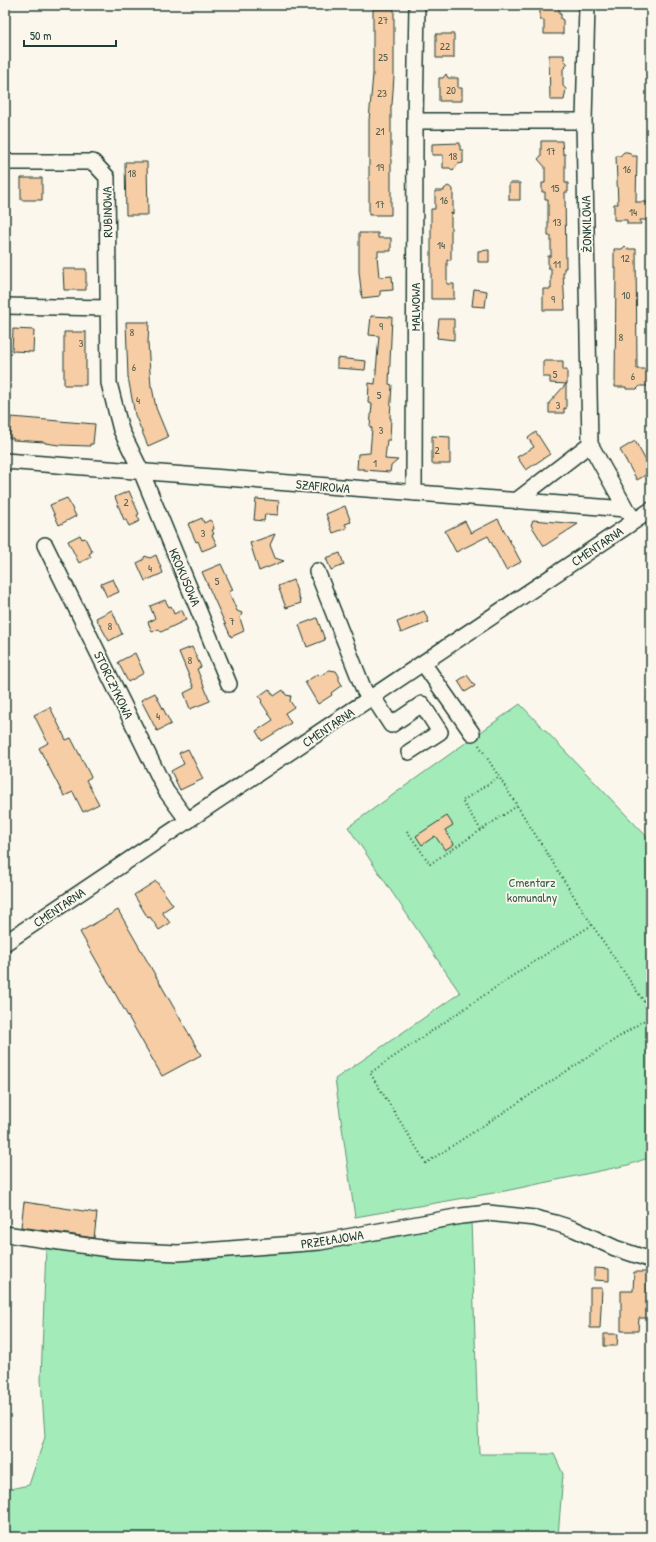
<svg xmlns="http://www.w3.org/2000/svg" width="656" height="1542" font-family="'Patrick Hand',sans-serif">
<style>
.green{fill:#a3ebb8;stroke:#619476}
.building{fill:#f6cda5;stroke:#1f3d34}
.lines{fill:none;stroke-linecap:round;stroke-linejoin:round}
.minor-casing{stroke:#1f3d34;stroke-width:18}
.path{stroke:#1f3d34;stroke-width:2;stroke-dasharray:1 3;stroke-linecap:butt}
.minor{stroke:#fbf7ec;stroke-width:15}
.labels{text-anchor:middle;stroke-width:3.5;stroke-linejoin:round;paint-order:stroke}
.number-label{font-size:11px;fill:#556150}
.street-label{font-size:13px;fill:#1f3d34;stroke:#fbf7ec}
.park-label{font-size:13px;fill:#39604e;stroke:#fbf7ec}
</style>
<rect width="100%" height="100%" fill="#fbf7ec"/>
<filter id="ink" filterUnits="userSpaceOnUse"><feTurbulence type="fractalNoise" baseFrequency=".025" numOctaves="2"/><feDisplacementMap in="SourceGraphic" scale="8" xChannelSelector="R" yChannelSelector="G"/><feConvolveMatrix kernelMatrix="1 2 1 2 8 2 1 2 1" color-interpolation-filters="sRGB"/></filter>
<g filter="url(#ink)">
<path class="green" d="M 520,704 L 651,841 L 651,1157 L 628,1165 L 505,1191 L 355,1217 L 335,1079 L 460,993 L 348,827 Z
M 471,1220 L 479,1454 L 554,1454 L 563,1474 L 558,1537 L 5,1537 L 5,1490 L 29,1485 L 45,1437 L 41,1379 L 46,1248 L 163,1260 L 246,1256 L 345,1245 Z"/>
<path class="building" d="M 540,6 L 559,6 L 559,14 L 561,14 L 561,19 L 563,20 L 563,34 L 544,34 L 544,20 L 540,20 Z
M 373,9 L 394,9 L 394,76 L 392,105 L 391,105 L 391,215 L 369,215 L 369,120 L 373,74 Z
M 436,34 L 454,34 L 454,58 L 436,58 Z
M 549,55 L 564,55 L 564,60 L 568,64 L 563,69 L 563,86 L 566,89 L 564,100 L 550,100 Z
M 446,74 L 448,78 L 458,78 L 458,88 L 462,88 L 462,101 L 439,101 L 439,78 L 443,78 Z
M 541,141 L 562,141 L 563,154 L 565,154 L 565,183 L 568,183 L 568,192 L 565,192 L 566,268 L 564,268 L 564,273 L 563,273 L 565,310 L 543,310 L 543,289 L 551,289 L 551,268 L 548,268 L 548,256 L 551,256 L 551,236 L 548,236 L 548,199 L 545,199 L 545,192 L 542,192 L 542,183 L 545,183 L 545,167 L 538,159 L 541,156 Z
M 460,143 L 460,150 L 463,150 L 463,163 L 458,164 L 453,171 L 450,168 L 443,168 L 443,155 L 432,155 L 432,144 Z
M 624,152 L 628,152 L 632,156 L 637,156 L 636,202 L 647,202 L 647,204 L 651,204 L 651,220 L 640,220 L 641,224 L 627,224 L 627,220 L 614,220 L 614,204 L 618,204 L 616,156 L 620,156 Z
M 125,162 L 147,162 L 148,215 L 126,215 Z
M 21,178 L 42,178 L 42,200 L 21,200 Z
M 509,183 L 520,183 L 520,200 L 509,200 Z
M 448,186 L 453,189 L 453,214 L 451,213 L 451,260 L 447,260 L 447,284 L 454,284 L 454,299 L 431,299 L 431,209 L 435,209 L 435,191 L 444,191 L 444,189 Z
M 359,233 L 378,233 L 378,238 L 391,238 L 391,251 L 378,251 L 378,256 L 377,256 L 379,277 L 392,276 L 393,290 L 380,291 L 380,296 L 362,298 L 359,272 Z
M 625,246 L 628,249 L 636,249 L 637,369 L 648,369 L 648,386 L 640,386 L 637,389 L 626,389 L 626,387 L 615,387 L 616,268 L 614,268 L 614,249 L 622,249 Z
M 489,250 L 489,262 L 478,262 L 478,251 Z
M 63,269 L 86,269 L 86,290 L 64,290 Z
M 474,289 L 487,291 L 485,307 L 472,306 Z
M 371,316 L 392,317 L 389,384 L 392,385 L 390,418 L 391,418 L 390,440 L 387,440 L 385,459 L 398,460 L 391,466 L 390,472 L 364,470 L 364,469 L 357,469 L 358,454 L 370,453 L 372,428 L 370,427 L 372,404 L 368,403 L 369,383 L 375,384 L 379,336 L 369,335 Z
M 439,319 L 454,319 L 454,340 L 437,338 Z
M 126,322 L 149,322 L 148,343 L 151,387 L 152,387 L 156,408 L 168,437 L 148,446 L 135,415 L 128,377 Z
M 13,329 L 34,330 L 33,352 L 12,351 Z
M 64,332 L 86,332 L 86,385 L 64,385 Z
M 337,358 L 366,361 L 365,370 L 337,368 Z
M 543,361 L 563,361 L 563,370 L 567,370 L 567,384 L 550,383 L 550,377 L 543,377 Z
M 566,384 L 566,409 L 564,408 L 564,413 L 549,413 L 549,403 Z
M 11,417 L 95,424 L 93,444 L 90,444 L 90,446 L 59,445 L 45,443 L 45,442 L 13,440 L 13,438 L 9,438 Z
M 536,432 L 550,454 L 526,470 L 517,457 L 534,447 L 528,438 Z
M 432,436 L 450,437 L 450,464 L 432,464 Z
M 635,441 L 651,470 L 651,472 L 637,480 L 620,450 Z
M 129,491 L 139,514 L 137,515 L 140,521 L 129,526 L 126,520 L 124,520 L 115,497 Z
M 67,498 L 76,516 L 59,525 L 50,505 Z
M 256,499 L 279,501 L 278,515 L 265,514 L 264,521 L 254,520 Z
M 345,506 L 351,522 L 345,524 L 347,528 L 333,533 L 326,514 Z
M 202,518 L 204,523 L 210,520 L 213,524 L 214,529 L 212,530 L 214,534 L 212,535 L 217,545 L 202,551 L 198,541 L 196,542 L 188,524 Z
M 498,519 L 521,562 L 506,570 L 488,536 L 456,552 L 445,531 L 465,521 L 471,533 Z
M 533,520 L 578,524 L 544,546 L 531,525 Z
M 275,534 L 270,545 L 275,558 L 284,561 L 259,571 L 250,543 Z
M 80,535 L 82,539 L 85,538 L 92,552 L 89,554 L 91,557 L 79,563 L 68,541 Z
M 340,553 L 344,565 L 331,570 L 326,558 Z
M 156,555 L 163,573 L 145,581 L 137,563 L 143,560 L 145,556 L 150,558 Z
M 221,564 L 233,590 L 229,592 L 237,611 L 242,613 L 240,618 L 244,631 L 231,637 L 202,572 Z
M 113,579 L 119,592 L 107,597 L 101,584 Z
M 293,580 L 301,603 L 286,608 L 278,586 Z
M 165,600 L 169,607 L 171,606 L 174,614 L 182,610 L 186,620 L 161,632 L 159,629 L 152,632 L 148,622 L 155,619 L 150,606 Z
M 112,610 L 122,634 L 109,641 L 96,618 Z
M 424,611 L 429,622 L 401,633 L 397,622 Z
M 317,618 L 325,640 L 307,647 L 299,625 Z
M 192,647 L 201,667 L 197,669 L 210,701 L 190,709 L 184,693 L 194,688 L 179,652 Z
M 135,653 L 144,673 L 128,682 L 118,662 Z
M 329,670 L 336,671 L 339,676 L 339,680 L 342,685 L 331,693 L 332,695 L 318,704 L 305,682 L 318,674 L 320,676 Z
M 467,675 L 475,686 L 465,692 L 458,681 Z
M 269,689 L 274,696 L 283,690 L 286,695 L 291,696 L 290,701 L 294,707 L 285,713 L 291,723 L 262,741 L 256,731 L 273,720 L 261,702 L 262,701 L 259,696 Z
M 155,693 L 171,724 L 157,731 L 141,700 Z
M 50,707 L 66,740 L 71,738 L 91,777 L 86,780 L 99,804 L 83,812 L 73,792 L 64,796 L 39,748 L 48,743 L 34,715 Z
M 188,749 L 203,779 L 180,790 L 171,771 L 184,764 L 179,753 Z
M 447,816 L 453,825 L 445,830 L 454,844 L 445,850 L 435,836 L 422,845 L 416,836 Z
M 156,881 L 173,905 L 162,912 L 170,923 L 159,930 L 150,917 L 148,918 L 134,895 Z
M 118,910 L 201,1055 L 162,1076 L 80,932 Z
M 24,1202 L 97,1213 L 94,1238 L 21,1227 Z
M 594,1268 L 609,1269 L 609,1281 L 594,1280 Z
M 634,1272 L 648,1272 L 647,1291 L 651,1292 L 651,1318 L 639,1318 L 638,1331 L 621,1331 L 621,1291 L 633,1291 Z
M 590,1288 L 602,1288 L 600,1328 L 590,1328 Z
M 604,1334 L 618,1334 L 617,1346 L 604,1346 Z"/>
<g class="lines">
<defs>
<path id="minor" d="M 415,121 L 584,121
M 5,162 L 93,162 L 107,177 L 109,383 L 121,430 L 141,471 L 229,684
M 5,306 L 108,308
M 590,444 L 626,509 L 630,514
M 5,461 L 626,509
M 414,493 L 415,121 L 417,5
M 516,501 L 590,444 L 584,121 L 587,5
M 45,545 L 166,791 L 188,821
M 317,571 L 364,690 L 370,699
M 423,663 L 472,733
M 373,697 L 391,725 L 422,704 L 440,732 L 409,752
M 5,943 L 651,510
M 5,1234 L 115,1250 L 178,1253 L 320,1242 L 461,1216 L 488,1213 L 535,1218 L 555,1223 L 574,1229 L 615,1248 L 651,1260"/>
</defs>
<use href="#minor" class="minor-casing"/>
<path class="path" d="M 479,745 L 592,925 L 651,1012
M 481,830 L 462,801 L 499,777
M 407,831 L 430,864 L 517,806
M 592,925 L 524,968 L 370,1073 L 426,1163 L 651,1016"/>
<use href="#minor" class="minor"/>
</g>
</g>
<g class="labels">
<g class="number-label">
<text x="383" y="24">27</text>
<text x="445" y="50">22</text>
<text x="383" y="61">25</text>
<text x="451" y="94">20</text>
<text x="382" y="97">23</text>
<text x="380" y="135">21</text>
<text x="551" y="155">17</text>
<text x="453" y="160">18</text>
<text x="380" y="171">19</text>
<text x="627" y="173">16</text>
<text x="132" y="177">18</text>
<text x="555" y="192">15</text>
<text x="444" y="204">16</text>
<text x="380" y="208">17</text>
<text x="633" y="216">14</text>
<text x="557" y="226">13</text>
<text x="441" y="249">14</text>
<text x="625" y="262">12</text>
<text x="557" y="268">11</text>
<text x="626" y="299">10</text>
<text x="553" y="303">9</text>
<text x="381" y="330">9</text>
<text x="132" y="336">8</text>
<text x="621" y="341">8</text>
<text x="81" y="347">3</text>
<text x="134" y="371">6</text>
<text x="555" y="378">5</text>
<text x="633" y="380">6</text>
<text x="379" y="399">5</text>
<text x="138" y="404">4</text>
<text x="558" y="409">3</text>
<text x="381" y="434">3</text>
<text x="437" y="454">2</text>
<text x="375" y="467">1</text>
<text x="126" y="506">2</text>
<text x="203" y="537">3</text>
<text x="150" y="572">4</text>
<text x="217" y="585">5</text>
<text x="232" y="625">7</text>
<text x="110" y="630">8</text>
<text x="190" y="664">8</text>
<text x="158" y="720">4</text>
</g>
<g class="street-label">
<text transform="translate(107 212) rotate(-91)" y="5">RUBINOWA</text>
<text transform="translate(586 224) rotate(-91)" y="5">ŻONKILOWA</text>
<text transform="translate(415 307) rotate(-90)" y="5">MALWOWA</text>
<text transform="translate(323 486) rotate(5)" y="5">SZAFIROWA</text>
<text transform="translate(597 546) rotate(-34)" y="5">CMENTARNA</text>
<text transform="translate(185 577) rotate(67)" y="5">KROKUSOWA</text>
<text transform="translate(114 685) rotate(64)" y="5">STORCZYKOWA</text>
<text transform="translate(328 727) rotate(-34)" y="5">CMENTARNA</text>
<text transform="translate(59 907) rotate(-34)" y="5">CMENTARNA</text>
<text transform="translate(332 1239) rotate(-9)" y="5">PRZEŁAJOWA</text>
</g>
<g class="park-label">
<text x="532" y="887">Cmentarz<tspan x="532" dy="15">komunalny</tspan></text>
</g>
</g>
<rect width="656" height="1542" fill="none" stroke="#fbf7ec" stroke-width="20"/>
<rect x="10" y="10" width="636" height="1522" fill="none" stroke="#1f3d34" stroke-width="1.5" filter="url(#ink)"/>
<path d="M24 40v6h92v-6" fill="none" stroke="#1f3d34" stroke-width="2"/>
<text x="30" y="40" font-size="12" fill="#1f3d34" stroke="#fbf7ec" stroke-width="3" paint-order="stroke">50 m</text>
</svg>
